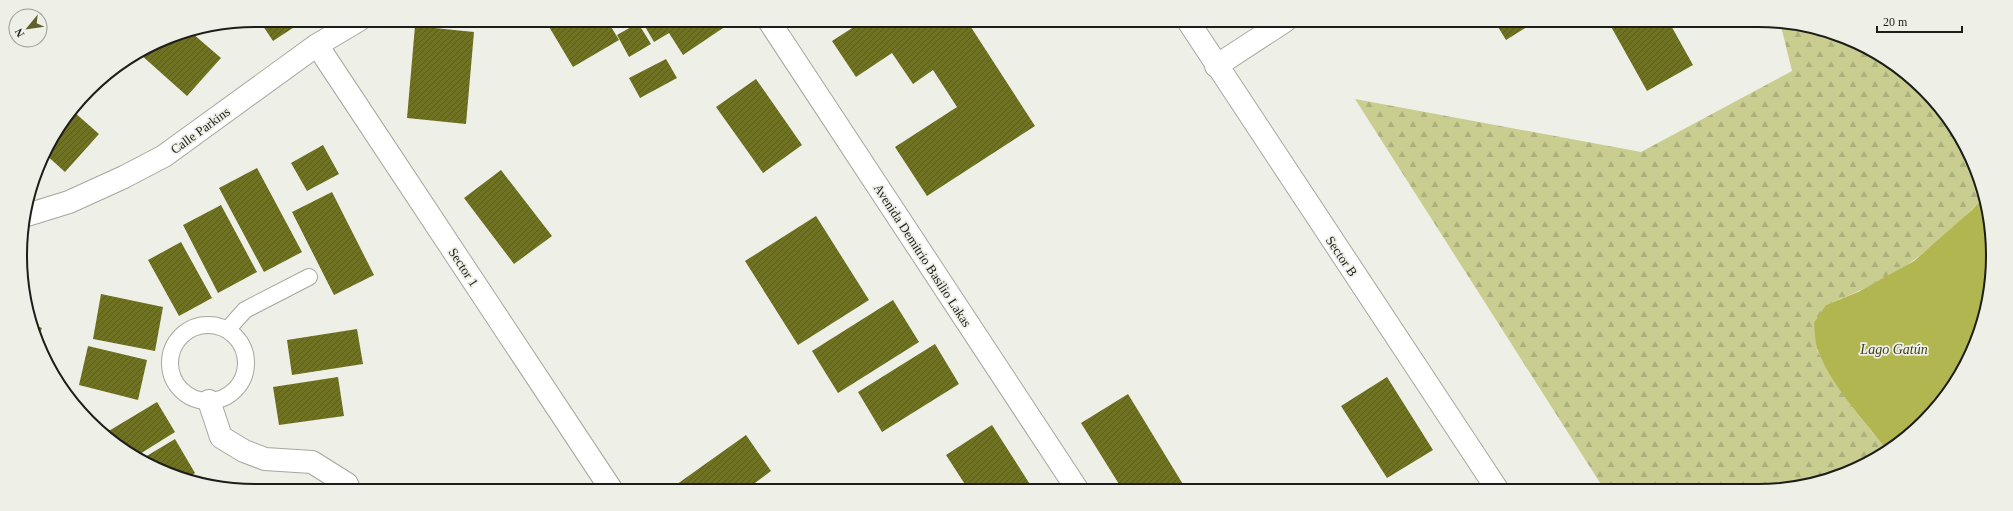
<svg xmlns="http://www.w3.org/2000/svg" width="2013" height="511" font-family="'Times New Roman',serif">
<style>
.forest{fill:url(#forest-firs)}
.water{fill:#b2b650}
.building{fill:url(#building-hatch)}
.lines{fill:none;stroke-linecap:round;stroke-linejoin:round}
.service-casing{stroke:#a6a69f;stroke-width:18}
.minor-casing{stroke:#a6a69f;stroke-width:24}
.service{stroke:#fff;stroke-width:16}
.minor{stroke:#fff;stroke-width:22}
.labels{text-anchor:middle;stroke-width:3.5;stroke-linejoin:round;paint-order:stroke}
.street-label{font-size:13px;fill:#1d1d1a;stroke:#eeefe7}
.water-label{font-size:14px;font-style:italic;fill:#3e4015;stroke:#eeefe7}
.rim{fill:none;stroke:#1d1d1a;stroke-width:2}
</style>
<defs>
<pattern id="forest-firs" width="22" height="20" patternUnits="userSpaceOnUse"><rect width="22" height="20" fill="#c9cd8f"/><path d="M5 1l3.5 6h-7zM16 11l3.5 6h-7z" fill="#acb07b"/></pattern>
<pattern id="building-hatch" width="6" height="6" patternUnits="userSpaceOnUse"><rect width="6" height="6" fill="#707223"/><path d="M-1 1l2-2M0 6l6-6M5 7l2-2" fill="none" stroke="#5b5d1e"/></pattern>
</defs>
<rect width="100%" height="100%" fill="#eeefe7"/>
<path class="forest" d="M 1780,22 L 1788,22 L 1875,52 L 1944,112 L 1985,196 C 1964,219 1939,241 1914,260 C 1890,278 1855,293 1826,305 L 1817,350 L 1835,383 L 1855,411 L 1886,449 L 1861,467 L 1788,489 L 1604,489 L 1355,99 L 1641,152 L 1792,71 Z"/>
<path class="water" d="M 1985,196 L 1991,286 L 1969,360 L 1924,422 L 1886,449 C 1862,418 1833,388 1818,351 C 1815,343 1815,332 1814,323 L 1826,305 L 1858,292 L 1914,261 L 1972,210 Z"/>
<path class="building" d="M 259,20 L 305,20 L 273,41 Z
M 545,20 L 607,20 L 619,40 L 573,67 Z
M 648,21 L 723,21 L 726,26 L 683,55 L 669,33 L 654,42 L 643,23 Z
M 863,21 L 967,21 L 1035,126 L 927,196 L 895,147 L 957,107 L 933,70 L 913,84 L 892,53 L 856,77 L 832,41 Z
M 1495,22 L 1535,22 L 1506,40 Z
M 1610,22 L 1669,22 L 1693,65 L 1647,91 L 1609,23 Z
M 638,23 L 651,44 L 629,57 L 617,35 Z
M 415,26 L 474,32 L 466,124 L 407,118 Z
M 192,33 L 221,58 L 187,96 L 140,54 L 166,38 Z
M 666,59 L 677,78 L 640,98 L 629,78 Z
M 756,79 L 802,145 L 763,173 L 716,107 Z
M 74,112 L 99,134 L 65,172 L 44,153 Z
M 323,145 L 339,174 L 307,191 L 291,163 Z
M 257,168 L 302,252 L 264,272 L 219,188 Z
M 501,170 L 552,236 L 514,264 L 464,198 Z
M 332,192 L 374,275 L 334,295 L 292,212 Z
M 221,205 L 257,272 L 218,293 L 183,225 Z
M 816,216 L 869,300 L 798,345 L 745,261 Z
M 181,242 L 212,298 L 179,316 L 148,260 Z
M 101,294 L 163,307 L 155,351 L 93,339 Z
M 893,300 L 919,342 L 838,393 L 812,351 Z
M 32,324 L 42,328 L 38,338 L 34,329 Z
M 357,329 L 363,364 L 292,375 L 287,340 Z
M 935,344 L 959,384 L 882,432 L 858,392 Z
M 88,346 L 147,360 L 138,400 L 79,385 Z
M 338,377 L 344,416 L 279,425 L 273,387 Z
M 1387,377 L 1433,450 L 1387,478 L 1341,406 Z
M 1128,394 L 1184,486 L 1180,489 L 1122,489 L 1081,423 Z
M 157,402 L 175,432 L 135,457 L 107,432 Z
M 992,425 L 1033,489 L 968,489 L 946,455 Z
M 746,435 L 771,471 L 747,489 L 674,489 L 673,487 Z
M 175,439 L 195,473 L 189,477 L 140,460 Z"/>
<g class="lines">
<defs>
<path id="service" d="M170 363a38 38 0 1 1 76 0a38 38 0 1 1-76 0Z
M 227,330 L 245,310 L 309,277"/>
<path id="minor" d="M 769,21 L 1077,489
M 1188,21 L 1497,489
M 317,45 L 611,489
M 1216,66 L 1285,21
M 27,215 L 69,202 L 124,177 L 164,156 L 317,45 L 359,20
M 209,401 L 221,437 L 244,451 L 265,459 L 312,462 L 347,484 L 349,489"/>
</defs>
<use href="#service" class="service-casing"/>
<use href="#minor" class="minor-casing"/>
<use href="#service" class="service"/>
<use href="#minor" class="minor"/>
</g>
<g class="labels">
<g class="street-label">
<text transform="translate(200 130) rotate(-36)" y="5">Calle Parkins</text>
<text transform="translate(923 255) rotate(57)" y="5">Avenida Demitrio Basilio Lakas</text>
<text transform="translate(1342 256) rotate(56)" y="5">Sector B</text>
<text transform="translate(464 267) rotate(57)" y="5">Sector 1</text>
</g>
<g class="water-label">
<text x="1894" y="354">Lago Gatún</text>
</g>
</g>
<path d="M0 0H2013V511H0ZM255 27H1758A228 228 0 0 1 1986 255V256A228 228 0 0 1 1758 484H255A228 228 0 0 1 27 256V255A228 228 0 0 1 255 27Z" fill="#eeefe7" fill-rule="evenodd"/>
<path class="rim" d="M255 27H1758A228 228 0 0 1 1986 255V256A228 228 0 0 1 1758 484H255A228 228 0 0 1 27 256V255A228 228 0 0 1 255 27Z"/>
<g transform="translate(28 28) rotate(241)"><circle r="19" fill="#eeefe7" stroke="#9a9b95"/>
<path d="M0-3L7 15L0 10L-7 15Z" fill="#5f612f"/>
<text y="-6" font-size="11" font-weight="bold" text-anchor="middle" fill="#1d1d1a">N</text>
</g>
<path d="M1877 26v6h85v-6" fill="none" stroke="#1d1d1a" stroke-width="2"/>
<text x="1883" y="26" font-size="12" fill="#1d1d1a" stroke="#eeefe7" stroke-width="3" paint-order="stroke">20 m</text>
</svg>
